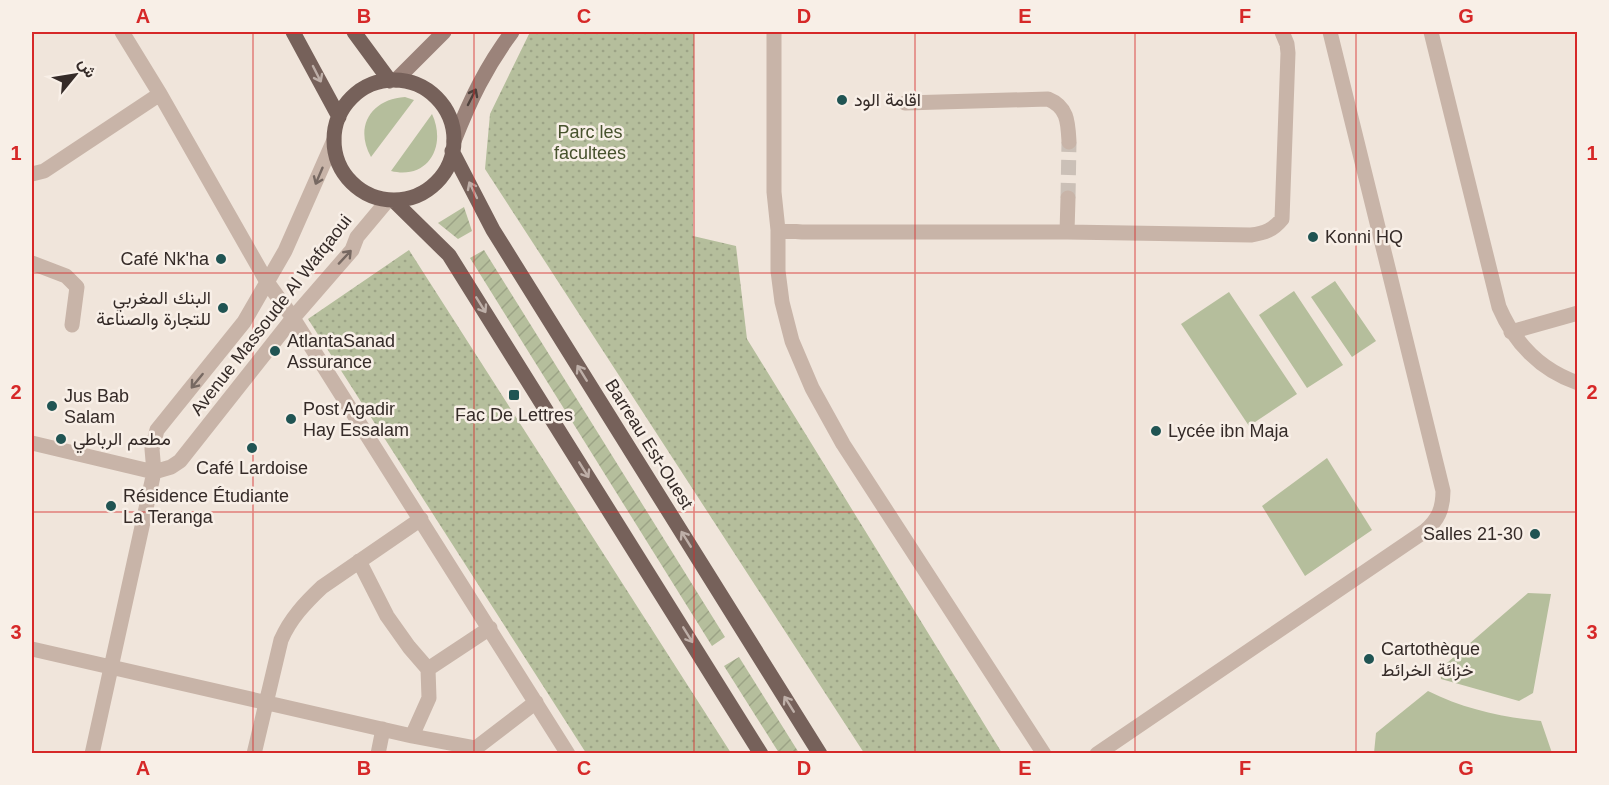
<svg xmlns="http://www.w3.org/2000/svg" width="1609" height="785" font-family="Arial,Vazirmatn,sans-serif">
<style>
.grass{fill:#b5be9c}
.park{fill:url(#park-dots)}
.garden{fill:url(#garden-furrows)}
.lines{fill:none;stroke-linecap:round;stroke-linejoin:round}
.street-tunnel{stroke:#cbc0b7;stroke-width:15;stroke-dasharray:15 8;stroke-linecap:butt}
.street{stroke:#c8b4a8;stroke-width:15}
.secondary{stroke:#9b837a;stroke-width:15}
.primary{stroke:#76615a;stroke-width:15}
.oneway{stroke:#beafa8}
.oneway2{stroke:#4e413c}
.oneway3{stroke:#776962}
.grid{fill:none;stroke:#d62828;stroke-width:1.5;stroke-opacity:0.55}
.poi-dot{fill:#205453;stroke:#f8efe7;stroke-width:2}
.labels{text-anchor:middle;stroke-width:5;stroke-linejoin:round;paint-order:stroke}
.poi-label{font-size:18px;fill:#352b28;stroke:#f8efe7;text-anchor:start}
.park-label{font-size:18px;fill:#47522d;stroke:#f8efe7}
.street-label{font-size:18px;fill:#352b28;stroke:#f8efe7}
.neatline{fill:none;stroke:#d62828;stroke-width:2}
.grid-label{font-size:20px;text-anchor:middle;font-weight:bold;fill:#d62828}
</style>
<defs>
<pattern id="park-dots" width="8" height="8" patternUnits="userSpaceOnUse" patternTransform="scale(1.5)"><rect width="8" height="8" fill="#b5be9c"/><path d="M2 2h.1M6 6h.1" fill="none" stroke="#9ca386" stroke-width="1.8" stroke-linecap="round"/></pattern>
<pattern id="garden-furrows" width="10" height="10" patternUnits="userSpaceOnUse" patternTransform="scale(1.5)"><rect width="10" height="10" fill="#b5be9c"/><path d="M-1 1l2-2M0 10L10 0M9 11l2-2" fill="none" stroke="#9ca386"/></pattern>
</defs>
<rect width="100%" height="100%" fill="#f0e5db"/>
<path class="grass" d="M 405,97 L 414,100 L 371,157 C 354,127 371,99 405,97 Z
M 432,114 C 447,146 428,180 391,171 Z
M 1335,281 L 1376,341 L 1352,357 L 1311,297 Z
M 1294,291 L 1343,365 L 1307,388 L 1259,315 Z
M 1229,292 L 1297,394 L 1249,426 L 1181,324 Z
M 1327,458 L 1372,530 L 1305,576 L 1262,506 Z
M 1528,593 L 1551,594 L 1533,693 L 1519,701 L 1441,679 L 1440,669 Z
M 1428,691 C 1464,709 1501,717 1541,721 L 1552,753 L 1374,753 L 1376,733 Z"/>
<path class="park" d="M 530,32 L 694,32 L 693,236 L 736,246 L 747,339 L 1002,753 L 864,753 L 485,169 L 490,114 Z
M 409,250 L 731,753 L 586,753 L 308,319 Z"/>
<path class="garden" d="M 464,207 L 472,231 L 458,239 L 438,223 Z
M 484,250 L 725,637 L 712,646 L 470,258 Z
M 739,657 L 799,753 L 779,753 L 724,666 Z"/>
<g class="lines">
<path class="street-tunnel" d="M 1068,198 L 1069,142"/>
<path class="street" d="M 122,32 L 160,94 L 267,282 L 293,318 L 568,754
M 774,32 L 774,192 L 778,230 L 778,271 L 782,302 L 792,341 L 812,388 L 843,444 L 1044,754
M 1431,32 L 1499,307 C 1514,342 1540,370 1578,383
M 905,103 L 1048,99 C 1068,107 1068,123 1069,142
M 32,174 L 44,171 L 160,94
M 778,230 L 802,232 L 1067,232 L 1251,235 C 1265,233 1273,230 1282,219 L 1288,53 L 1287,44 L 1282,32
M 1067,232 L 1068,198
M 32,263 L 66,276 L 77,287 L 72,325
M 1511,332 L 1578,313
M 32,443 L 154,472 L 171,467 L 180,461 L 293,318 L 352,250 L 357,237 L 388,200
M 359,561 L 387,616 L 409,647 L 428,669 L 429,698 L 412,736
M 32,649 L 412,736 L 476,748
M 428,669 L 490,628
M 92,754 L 154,472 L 152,449 L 157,430 L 244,322 L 285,251 L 334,140
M 254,754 L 281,640 C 290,619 305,603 322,587 L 421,519
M 378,754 L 383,729
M 475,754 L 476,748 L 536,702
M 1097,754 L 1425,531 C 1438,520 1443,509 1443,491 L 1330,32"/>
<path class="secondary" d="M 396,80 L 444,32
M 454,141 C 470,100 486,67 512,32"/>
<path class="primary" d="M 293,32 L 339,117
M 354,32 L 390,81
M334 140a60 60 0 1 1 120 0a60 60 0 1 1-120 0Z
M 452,151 L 493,230 L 820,754
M 394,201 L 449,255 L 761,754"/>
</g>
<defs><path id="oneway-shaft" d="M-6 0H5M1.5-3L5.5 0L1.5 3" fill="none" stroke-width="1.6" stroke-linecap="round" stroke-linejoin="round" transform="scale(1.5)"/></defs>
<g class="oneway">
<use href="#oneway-shaft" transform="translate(317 74) rotate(63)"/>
<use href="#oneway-shaft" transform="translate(473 190) rotate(-116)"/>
<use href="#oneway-shaft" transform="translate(481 305) rotate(58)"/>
<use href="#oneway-shaft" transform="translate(582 373) rotate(-122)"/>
<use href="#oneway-shaft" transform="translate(584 470) rotate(58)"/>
<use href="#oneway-shaft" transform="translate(686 539) rotate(-122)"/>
<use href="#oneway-shaft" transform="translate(688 635) rotate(58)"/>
<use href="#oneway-shaft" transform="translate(789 704) rotate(-122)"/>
</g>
<use class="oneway2" href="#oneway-shaft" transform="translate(472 97) rotate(-63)"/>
<g class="oneway3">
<use href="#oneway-shaft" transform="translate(319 176) rotate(113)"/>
<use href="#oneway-shaft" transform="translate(345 257) rotate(-47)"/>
<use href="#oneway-shaft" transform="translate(197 381) rotate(129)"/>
</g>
<path class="grid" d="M 253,32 L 253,754M 474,32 L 474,754M 694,32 L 694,754M 915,32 L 915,754M 1135,32 L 1135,754M 1356,32 L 1356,754M 32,273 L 1578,273M 32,512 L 1578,512"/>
<g class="poi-dot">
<circle cx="842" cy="100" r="6"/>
<circle cx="1313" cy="237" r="6"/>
<circle cx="221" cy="259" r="6"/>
<circle cx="223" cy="308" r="6"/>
<circle cx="275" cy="351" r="6"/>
<rect x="508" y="389" width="12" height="12" rx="3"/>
<circle cx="52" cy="406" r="6"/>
<circle cx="291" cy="419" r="6"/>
<circle cx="1156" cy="431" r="6"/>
<circle cx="61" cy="439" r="6"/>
<circle cx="252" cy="448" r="6"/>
<circle cx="111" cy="506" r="6"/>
<circle cx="1535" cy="534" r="6"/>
<circle cx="1369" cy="659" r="6"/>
</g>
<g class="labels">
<g class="poi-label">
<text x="854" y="106">اقامة الود</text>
<text x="1325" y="243">Konni HQ</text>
<text x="209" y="265" text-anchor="end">Café Nk'ha</text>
<text x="211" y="304" text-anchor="end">البنك المغربي<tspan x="211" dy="21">للتجارة والصناعة</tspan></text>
<text x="287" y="347">AtlantaSanad<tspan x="287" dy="21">Assurance</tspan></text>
<text x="64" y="402">Jus Bab<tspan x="64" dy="21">Salam</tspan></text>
<text x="303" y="415">Post Agadir<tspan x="303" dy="21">Hay Essalam</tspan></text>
<text x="514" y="421" text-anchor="middle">Fac De Lettres</text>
<text x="1168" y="437">Lycée ibn Maja</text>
<text x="73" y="445">مطعم الرباطي</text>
<text x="252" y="474" text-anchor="middle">Café Lardoise</text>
<text x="123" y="502">Résidence Étudiante<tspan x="123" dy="21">La Teranga</tspan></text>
<text x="1523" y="540" text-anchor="end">Salles 21-30</text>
<text x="1381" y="655">Cartothèque<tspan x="1381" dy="21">خزائة الخرائط</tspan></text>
</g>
<g class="park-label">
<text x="590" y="138">Parc les<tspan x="590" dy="21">facultees</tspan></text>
</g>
<g class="street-label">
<text transform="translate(271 315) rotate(-52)" y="6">Avenue Massoude Al Wafqaoui</text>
<text transform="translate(649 444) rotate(58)" y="6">Barreau Est-Ouest</text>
</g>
</g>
<rect width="1609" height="785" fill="none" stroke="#f8efe7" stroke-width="66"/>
<g transform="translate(75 75) rotate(60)" stroke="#f8efe7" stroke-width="4.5" paint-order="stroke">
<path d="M0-4.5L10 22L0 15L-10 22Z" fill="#352b28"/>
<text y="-9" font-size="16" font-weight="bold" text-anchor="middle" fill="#352b28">ش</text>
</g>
<rect x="33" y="33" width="1543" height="719" class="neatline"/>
<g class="grid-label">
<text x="143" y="23">A</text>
<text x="364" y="23">B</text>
<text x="584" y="23">C</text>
<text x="804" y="23">D</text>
<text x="1025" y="23">E</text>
<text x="1245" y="23">F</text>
<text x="1466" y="23">G</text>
<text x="16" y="160">1</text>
<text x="1592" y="160">1</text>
<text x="16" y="399">2</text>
<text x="1592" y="399">2</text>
<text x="16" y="639">3</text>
<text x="1592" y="639">3</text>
<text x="143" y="775">A</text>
<text x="364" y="775">B</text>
<text x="584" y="775">C</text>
<text x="804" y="775">D</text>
<text x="1025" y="775">E</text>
<text x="1245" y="775">F</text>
<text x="1466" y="775">G</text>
</g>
</svg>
